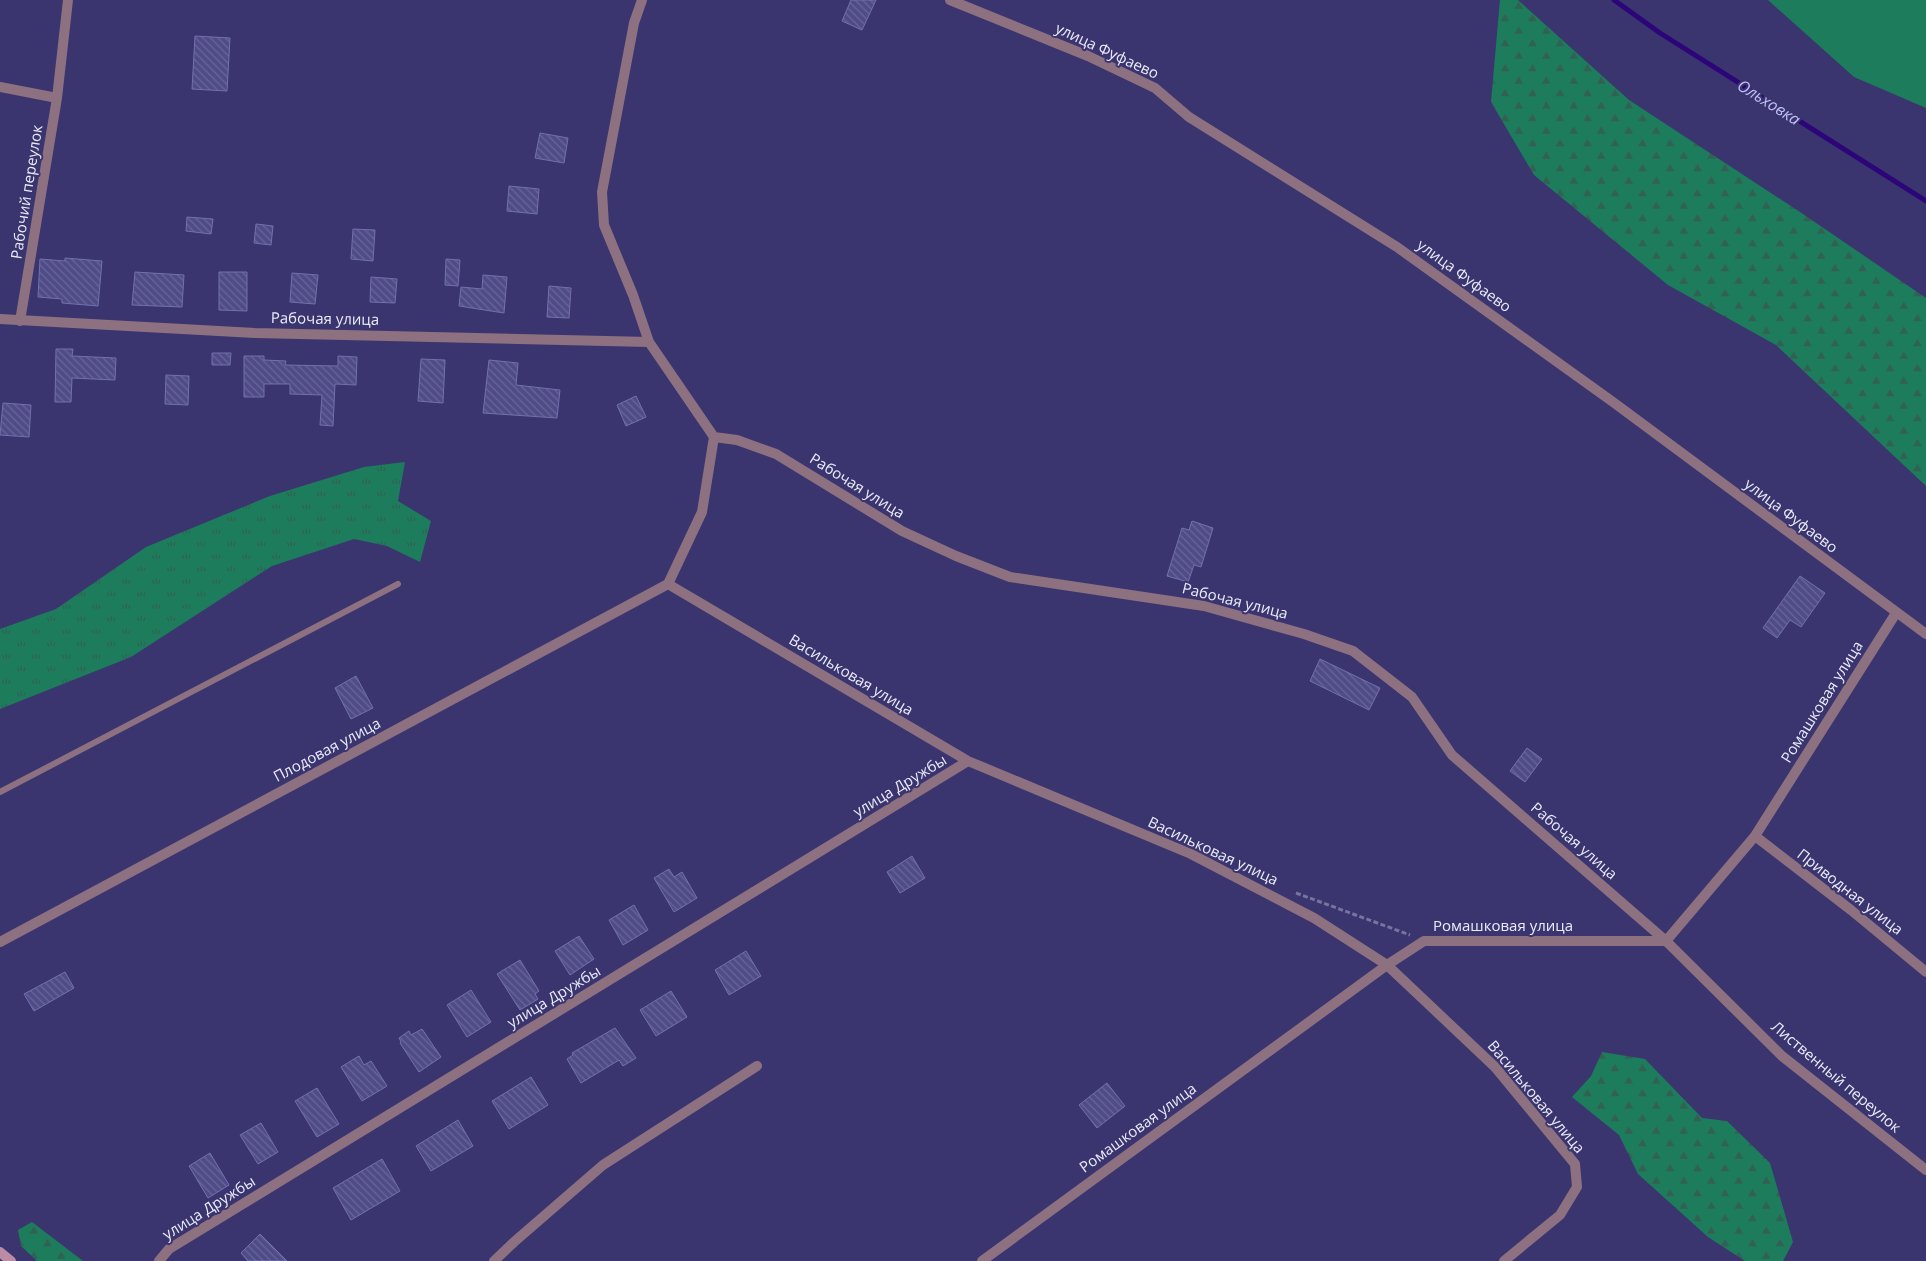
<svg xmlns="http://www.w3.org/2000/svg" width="1926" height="1261" font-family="'Open Sans',sans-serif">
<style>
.grass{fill:url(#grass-tufts)}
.forest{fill:url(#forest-firs)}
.garden{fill:#1d7c5b}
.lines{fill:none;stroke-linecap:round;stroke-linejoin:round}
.stream{stroke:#2c0678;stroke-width:5}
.building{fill:url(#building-back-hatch);stroke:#7270af}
.path{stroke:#77749e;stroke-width:3;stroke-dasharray:5 2.5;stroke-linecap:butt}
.lane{stroke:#8e7181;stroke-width:6}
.street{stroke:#8e7181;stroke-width:10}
.secondary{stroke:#ba8ca6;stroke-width:10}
.labels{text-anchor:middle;stroke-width:4;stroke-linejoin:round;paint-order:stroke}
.street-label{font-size:15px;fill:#eaebf9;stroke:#3a356f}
.water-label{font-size:16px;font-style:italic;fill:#bfbff6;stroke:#3a356f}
</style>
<defs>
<pattern id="grass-tufts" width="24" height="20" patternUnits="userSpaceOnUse" patternTransform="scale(1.25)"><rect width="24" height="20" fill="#1d7c5b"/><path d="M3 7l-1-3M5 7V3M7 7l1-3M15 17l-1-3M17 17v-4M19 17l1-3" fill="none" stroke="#326153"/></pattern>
<pattern id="forest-firs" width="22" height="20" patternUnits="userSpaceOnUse" patternTransform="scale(1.25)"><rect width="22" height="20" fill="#1d7c5b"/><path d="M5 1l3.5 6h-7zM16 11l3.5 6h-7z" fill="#326153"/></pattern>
<pattern id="building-back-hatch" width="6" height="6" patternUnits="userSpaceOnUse" patternTransform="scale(1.25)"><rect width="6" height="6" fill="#4f4b87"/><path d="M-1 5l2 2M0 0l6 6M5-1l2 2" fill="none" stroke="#686599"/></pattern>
</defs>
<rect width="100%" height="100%" fill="#3a356f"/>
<path class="grass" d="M 405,462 L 398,501 L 431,521 L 420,562 L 387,546 L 354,539 L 272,566 L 131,657 L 0,709 L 0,629 L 56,609 L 146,547 L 270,496 L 364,467 Z"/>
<path class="forest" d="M 1500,0 L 1518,0 L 1629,100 L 1800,212 L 1926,298 L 1926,486 L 1776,345 L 1668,285 L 1534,175 L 1491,102 Z
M 1602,1052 L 1645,1059 L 1702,1118 L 1727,1121 L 1770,1163 L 1793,1242 L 1783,1261 L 1745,1261 L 1708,1237 L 1638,1174 L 1619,1135 L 1572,1097 L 1591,1076 Z
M 32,1222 L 83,1261 L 37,1261 L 21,1246 L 18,1230 Z"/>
<path class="garden" d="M 1768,0 L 1926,0 L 1926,108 L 1854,77 Z"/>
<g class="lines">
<path class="stream" d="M 1614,0 L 1660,33 L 1926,201"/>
</g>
<path class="building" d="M 851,0 L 876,0 L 862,30 L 842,21 Z
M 195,36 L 230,38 L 227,91 L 192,89 Z
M 540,133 L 568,138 L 564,163 L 535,158 Z
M 509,186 L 539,189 L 537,214 L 507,211 Z
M 187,217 L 213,219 L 211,234 L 186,231 Z
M 256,224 L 273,226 L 271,245 L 254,243 Z
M 353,229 L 375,230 L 373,261 L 351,259 Z
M 65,258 L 102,261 L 98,306 L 62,303 L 62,299 L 38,297 L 40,259 L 65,261 Z
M 446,259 L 460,260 L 458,286 L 445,285 Z
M 135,272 L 184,275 L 182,307 L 132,305 Z
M 219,272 L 247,272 L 247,311 L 219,310 Z
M 292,273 L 318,275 L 315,304 L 290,302 Z
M 483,275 L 507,277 L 504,313 L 459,306 L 461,287 L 482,289 Z
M 371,277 L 397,279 L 395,303 L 370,302 Z
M 549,286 L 571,288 L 569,318 L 547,317 Z
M 56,349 L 73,349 L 72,356 L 116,358 L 115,380 L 72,378 L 71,402 L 55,402 Z
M 212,353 L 231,353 L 230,365 L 212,365 Z
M 244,356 L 264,356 L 264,360 L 286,361 L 285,365 L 338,366 L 338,356 L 357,357 L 356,385 L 335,384 L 333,426 L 320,425 L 322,395 L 290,394 L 290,384 L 264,384 L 264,397 L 244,397 Z
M 421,359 L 445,360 L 443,403 L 418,401 Z
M 489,360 L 518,363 L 516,385 L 560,390 L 557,418 L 483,413 Z
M 166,375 L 189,376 L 188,405 L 165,404 Z
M 636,396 L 646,417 L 626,426 L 617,405 Z
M 3,403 L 31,405 L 29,437 L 0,435 Z
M 1192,521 L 1213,528 L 1201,567 L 1194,565 L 1188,582 L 1167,576 L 1182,528 L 1189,530 Z
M 1800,576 L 1825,593 L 1801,627 L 1790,620 L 1777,638 L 1763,628 Z
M 1320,659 L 1380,688 L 1369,710 L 1310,681 Z
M 356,676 L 373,708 L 351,719 L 335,688 Z
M 1527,748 L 1542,759 L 1525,782 L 1510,771 Z
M 912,856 L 925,878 L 900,893 L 887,872 Z
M 669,869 L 674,877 L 682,872 L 697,898 L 674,912 L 654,878 Z
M 634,905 L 648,930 L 623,945 L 609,920 Z
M 579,936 L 594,959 L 570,975 L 555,951 Z
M 746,951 L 761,976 L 729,995 L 715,970 Z
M 520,960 L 539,991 L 535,994 L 538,999 L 520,1010 L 497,974 Z
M 65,972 L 74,988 L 34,1011 L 24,994 Z
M 471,990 L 491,1022 L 467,1037 L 447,1005 Z
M 671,991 L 687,1017 L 656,1036 L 640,1010 Z
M 615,1028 L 636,1058 L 623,1066 L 619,1060 L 581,1083 L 567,1059 L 573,1055 L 572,1053 Z
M 422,1029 L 441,1057 L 419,1072 L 400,1043 L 401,1042 L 399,1038 L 409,1031 L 411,1035 Z
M 359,1056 L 364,1065 L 371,1061 L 387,1086 L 362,1101 L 341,1067 Z
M 531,1077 L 548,1105 L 509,1129 L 492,1101 Z
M 1107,1083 L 1125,1106 L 1097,1128 L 1079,1105 Z
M 317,1088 L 339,1124 L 317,1137 L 295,1101 Z
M 458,1120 L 473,1146 L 431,1171 L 416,1146 Z
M 261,1123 L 278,1152 L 258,1164 L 240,1135 Z
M 210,1153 L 229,1185 L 208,1198 L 189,1166 Z
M 382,1159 L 400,1191 L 351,1220 L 333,1188 Z
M 260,1234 L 287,1261 L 248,1261 L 241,1253 Z"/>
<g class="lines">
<path class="path" d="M 1296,893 L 1410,935"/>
<path class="lane" d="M 0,792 L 398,584"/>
<path class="street" d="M 642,0 L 634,23 L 602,192 L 604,225 L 633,295 L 649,342 L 714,437 L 702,512 L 668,584
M 950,0 L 1088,56 L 1155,88 L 1189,117 L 1397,247 L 1613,402 L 1926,634
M 0,87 L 57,98
M 0,319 L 255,333 L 649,342
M 20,321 L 57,98 L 68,0
M 714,437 L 737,440 L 776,454 L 902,531 L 956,556 L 1010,577 L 1204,606 L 1304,634 L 1353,651 L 1412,697 L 1452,755 L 1666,941 L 1782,1056 L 1926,1170
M 668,584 L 968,761 L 1191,854 L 1314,918 L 1387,965 L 1495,1067 L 1575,1164 L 1577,1187 L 1560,1215 L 1504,1261
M 1755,836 L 1851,910 L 1926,972
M 0,942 L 668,584
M 159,1261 L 169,1249 L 968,761
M 494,1261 L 514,1242 L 603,1165 L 757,1066
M 982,1261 L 1387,965 L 1424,941 L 1666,941 L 1755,836 L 1896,613"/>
<path class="secondary" d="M 0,1252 L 11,1261"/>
</g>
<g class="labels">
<g class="street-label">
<text transform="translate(1107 51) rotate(25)" y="5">улица Фуфаево</text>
<text transform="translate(27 192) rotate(-81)" y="5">Рабочий переулок</text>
<text transform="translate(1464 276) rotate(36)" y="5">улица Фуфаево</text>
<text transform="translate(325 319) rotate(1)" y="5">Рабочая улица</text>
<text transform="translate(857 486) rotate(32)" y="5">Рабочая улица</text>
<text transform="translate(1791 516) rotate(37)" y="5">улица Фуфаево</text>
<text transform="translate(1235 601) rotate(14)" y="5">Рабочая улица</text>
<text transform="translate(851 675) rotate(31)" y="5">Васильковая улица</text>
<text transform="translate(1822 702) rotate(-58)" y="5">Ромашковая улица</text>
<text transform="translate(327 750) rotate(-28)" y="5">Плодовая улица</text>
<text transform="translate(900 786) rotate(-31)" y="5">улица Дружбы</text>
<text transform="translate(1574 841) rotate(41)" y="5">Рабочая улица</text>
<text transform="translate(1213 851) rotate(25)" y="5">Васильковая улица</text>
<text transform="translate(1850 892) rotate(38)" y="5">Приводная улица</text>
<text x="1503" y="931">Ромашковая улица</text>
<text transform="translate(554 997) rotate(-31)" y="5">улица Дружбы</text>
<text transform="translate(1836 1077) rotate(40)" y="5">Лиственный переулок</text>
<text transform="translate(1536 1097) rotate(50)" y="5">Васильковая улица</text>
<text transform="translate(1138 1128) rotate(-36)" y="5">Ромашковая улица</text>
<text transform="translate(209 1208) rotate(-32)" y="5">улица Дружбы</text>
</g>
<g class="water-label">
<text transform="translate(1769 102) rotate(32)" y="6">Ольховка</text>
</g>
</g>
</svg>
